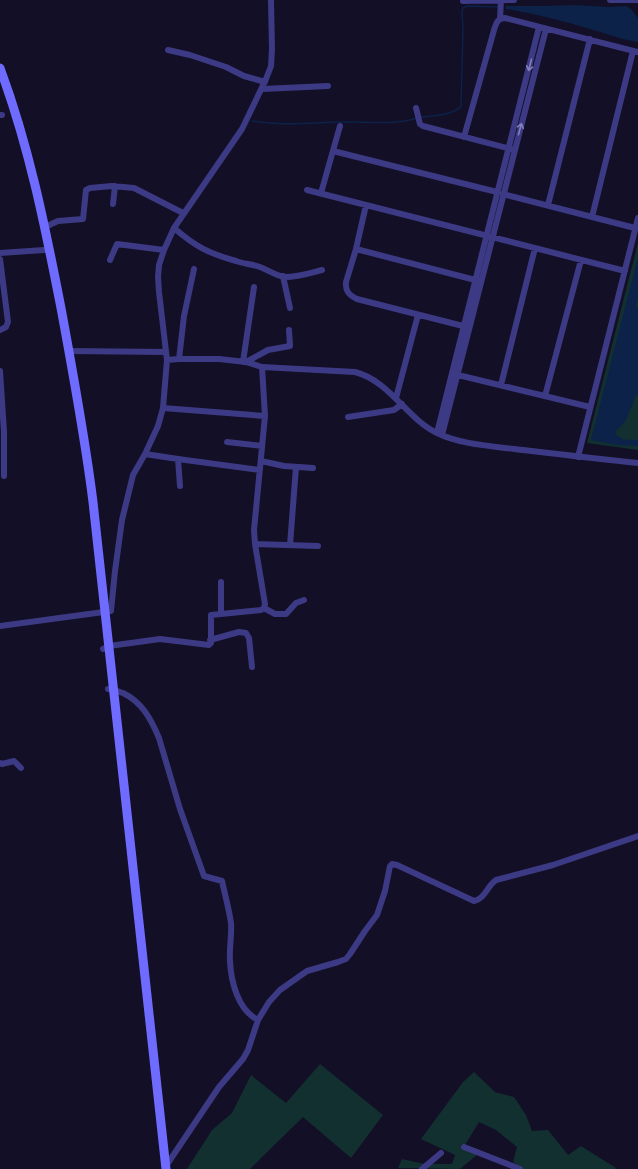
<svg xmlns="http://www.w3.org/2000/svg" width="638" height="1169" font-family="Raleway,sans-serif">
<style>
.green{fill:#12302f}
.water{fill:#0c2248}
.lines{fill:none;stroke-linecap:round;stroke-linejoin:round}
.stream{stroke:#0c2248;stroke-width:1.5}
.street{stroke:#3d3a85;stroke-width:6}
.secondary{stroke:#6f6bff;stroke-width:9}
.oneway{stroke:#837fbc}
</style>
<rect width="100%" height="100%" fill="#130f26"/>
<path class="green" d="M 638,243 L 638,450 L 587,443 Z
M 320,1064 L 383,1115 L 351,1158 L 303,1117 L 250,1169 L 187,1169 L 212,1130 L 232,1113 L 251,1075 L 286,1103 Z
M 474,1072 L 495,1092 L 514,1097 L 526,1115 L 532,1131 L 548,1130 L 568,1155 L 581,1146 L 616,1168 L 615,1169 L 523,1169 L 513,1162 L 517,1147 L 496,1130 L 479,1122 L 464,1147 L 478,1154 L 460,1169 L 398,1168 L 402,1159 L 425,1164 L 452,1164 L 455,1155 L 421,1139 L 463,1082 Z"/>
<path class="water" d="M 576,5 L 608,7 L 626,6 L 631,9 L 638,18 L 638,42 C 622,40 608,34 593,30 C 565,21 535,14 506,9 L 506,6 L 544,6 Z
M 638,257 L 638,297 L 636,307 L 638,310 L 638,396 L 636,395 L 635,398 L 625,422 L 615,432 C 621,442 628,439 638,440 L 638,446 L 616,445 L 591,440 Z"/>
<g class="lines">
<path class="stream" d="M 421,117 C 432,116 455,115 461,106 L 463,29 L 462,11 L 463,8 L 467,6 L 499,7
M 252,121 C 281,126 309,123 338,122 C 365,121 391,126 417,118"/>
<path class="street" d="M 610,0 L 638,0
M 463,1 L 514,0
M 500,19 L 501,0
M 168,50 L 190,55 L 226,67 L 244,76 L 265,82
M 262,89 L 328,86
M 416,108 L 420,124 L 423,126 L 511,149
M 0,115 L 2,115
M 464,137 L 494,30 C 496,24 497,18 505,18 L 638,52
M 333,151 L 497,192
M 307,190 L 625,271
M 321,193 L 340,126
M 503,194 L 635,228
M 113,204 L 115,186
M 366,205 L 356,249 L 479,281
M 548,205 L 590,39
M 592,217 L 633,51
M 45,227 L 58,221 L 83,219 L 86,190 L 90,188 L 112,186 L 134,188 L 183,213
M 174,228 C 196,247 208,253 236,261 C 244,264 252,264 260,267 C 268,270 276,276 285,277 C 298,277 310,273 322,270
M 356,249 L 346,282 C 345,291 349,295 357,299 L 463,326
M 0,253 L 44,250
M 0,259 L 8,322 L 6,327 L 0,330
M 110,260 L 117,244 L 164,250
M 283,276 L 290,308
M 69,351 L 166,352
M 179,359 L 184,316 L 194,269
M 167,360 L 179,359 L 219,359 L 246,362 L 262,367 L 355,372 C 390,381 406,418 437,433 C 459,444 490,446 514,449 C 556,454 597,459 638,463
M 243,362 L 254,287
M 246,362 L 268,350 L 290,346 L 289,330
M 0,371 L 4,432 L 4,476
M 454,374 L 590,407
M 501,385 L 535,248
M 545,396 L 581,260
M 396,398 L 418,315
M 163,408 L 265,416
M 348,417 L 394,410 L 402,404
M 437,433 L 539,27
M 442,435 L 546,29
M 227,442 L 262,446
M 145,454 L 178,459 L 260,470
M 578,457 L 638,218
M 178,459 L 180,486
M 261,461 L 284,466 L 313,468
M 255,544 L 318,546
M 290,545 L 296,467
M 221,582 L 221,614
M 264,608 L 275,614 L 286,614 L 296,603 L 304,600
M 0,626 L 111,611 L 115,571 L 122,520 L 133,475 L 145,454 L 158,426 L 163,408 L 167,360 L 159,292 L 158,277 L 159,265 L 164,250 L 174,228 L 242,129 L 266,79 L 271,66 L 272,49 L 271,0
M 210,640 L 239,632 L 246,633 L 249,638 L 252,667
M 103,649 L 109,646 L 160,639 L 209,645 L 211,643 L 211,615 L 261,610 L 264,608 L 265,604 L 255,544 L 254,530 L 265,416 L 262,367
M 108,689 C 114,689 117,691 123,693 C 142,702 151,719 159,738 L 180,809 L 204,876 L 222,881 C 225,895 229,909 231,923 C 232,936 229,948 230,961 C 231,982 238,1010 258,1020
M 0,763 L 2,764 L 14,761 L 21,768
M 464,1147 L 520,1169
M 166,1166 L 219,1087 L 243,1059 L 248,1050 L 258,1020 L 269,1002 L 280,990 L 307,971 L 338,962 L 346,959 L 350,954 L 365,931 L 377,915 L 385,891 L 390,866 L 392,864 L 397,865 L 474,901 C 485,899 487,886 496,880 L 553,865 L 638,836
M 422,1169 L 441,1153"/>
<path class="secondary" d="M 0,68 C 29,146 45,226 61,308 C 73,373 85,437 93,502 L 166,1169"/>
</g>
<defs><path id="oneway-shaft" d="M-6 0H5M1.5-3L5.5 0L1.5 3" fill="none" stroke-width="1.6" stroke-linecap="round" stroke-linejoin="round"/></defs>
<g class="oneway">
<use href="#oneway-shaft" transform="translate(530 65) rotate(104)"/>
<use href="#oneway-shaft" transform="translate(520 129) rotate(-75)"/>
</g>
</svg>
